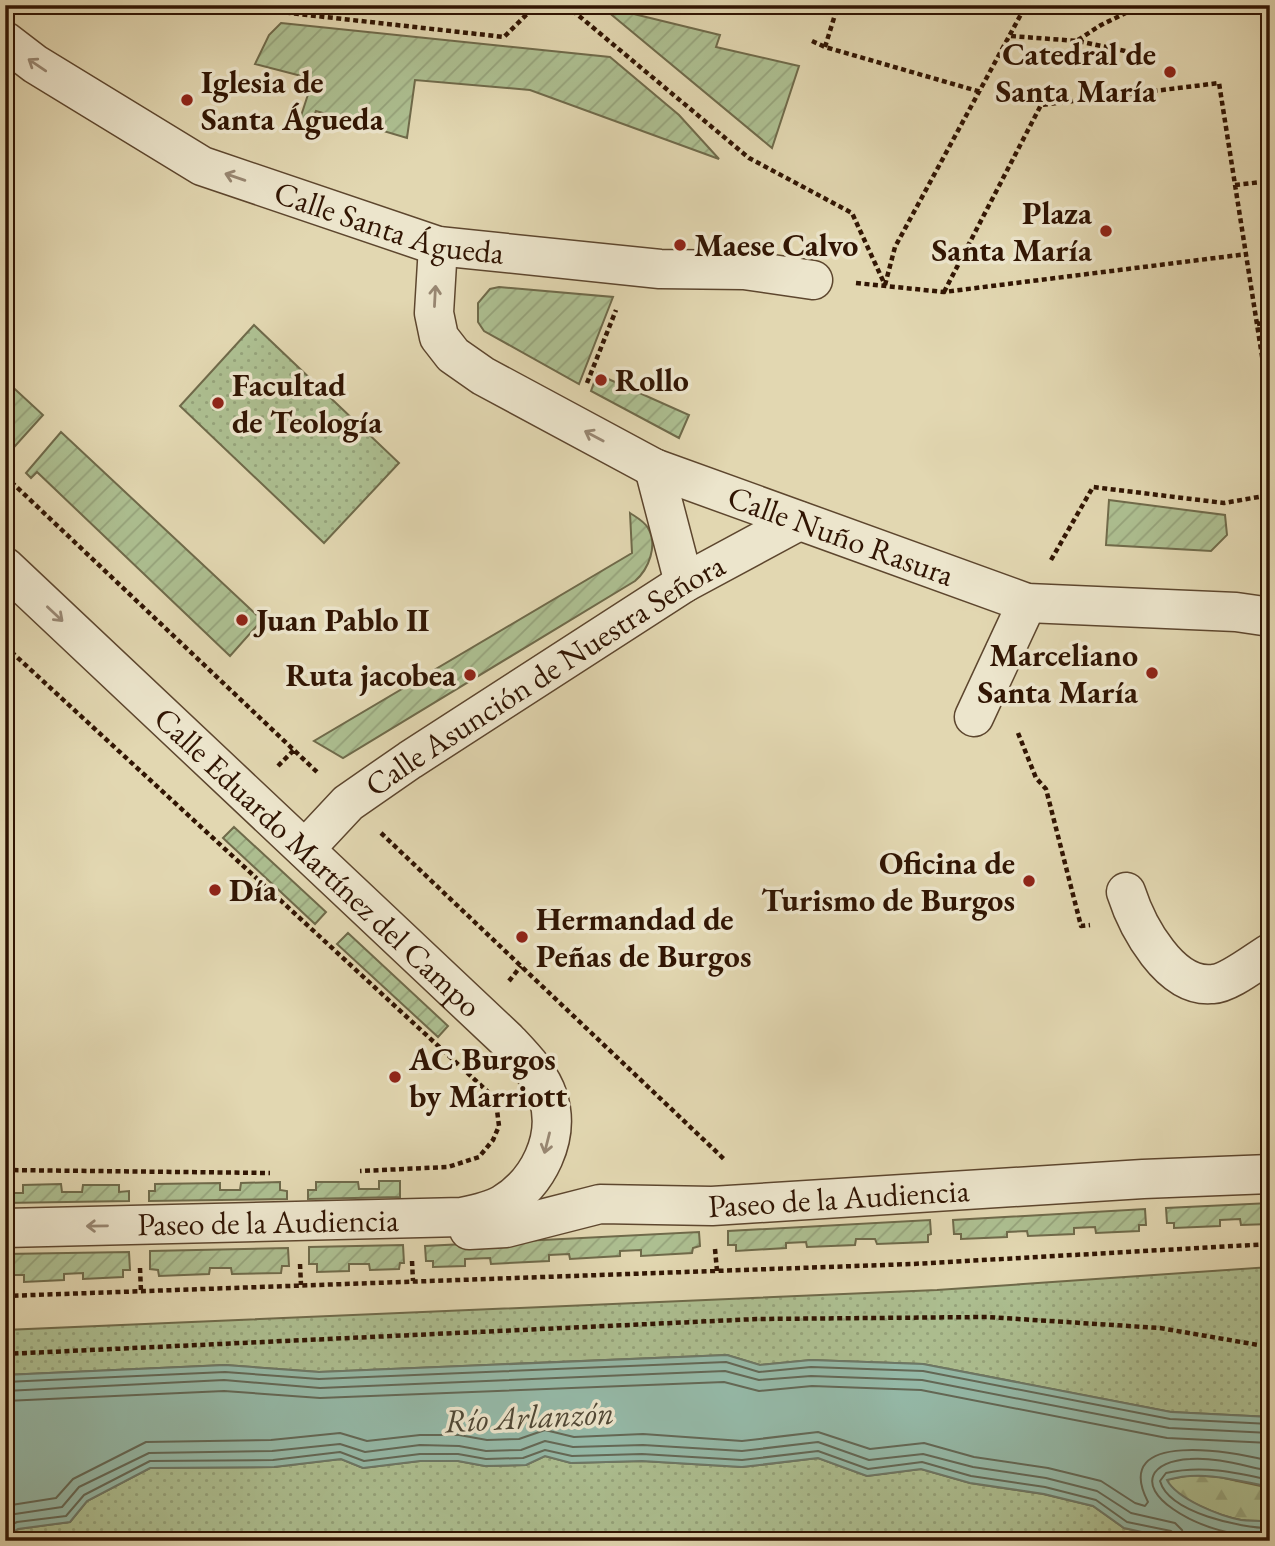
<svg xmlns="http://www.w3.org/2000/svg" width="1275" height="1546" font-family="'EB Garamond',serif">
<style>
.grass{fill:url(#grass-dots);stroke:#6f6a4a;stroke-width:2}
.forest{fill:url(#forest-firs);stroke:#6f6a4a;stroke-width:2}
.garden{fill:url(#garden-furrows);stroke:#6f6a4a;stroke-width:2}
.water{fill:#95baa9;stroke:#6d7867;stroke-width:2}
.lines{fill:none;stroke-linecap:round;stroke-linejoin:round}
.shore{stroke:#636856;stroke-width:2}
.street-casing{stroke:#5d462e;stroke-width:41}
.path{stroke:#311503;stroke-width:4.5;stroke-dasharray:5 3.5;stroke-linecap:butt}
.street{stroke:#ece5cc;stroke-width:38}
.oneway{stroke:#988772}
.poi-dot{fill:#8f2418;stroke:#ece5cc;stroke-width:2.5}
.labels{text-anchor:middle;stroke-width:7;stroke-linejoin:round;paint-order:stroke}
.poi-label{font-size:32px;font-weight:bold;fill:#311503;stroke:#ece5cc;text-anchor:start}
.street-label{font-size:32px;fill:#311503;stroke:#ece5cc}
.water-label{font-size:33px;font-style:italic;fill:#4f4735;stroke:#ece5cc}
</style>
<defs>
<pattern id="grass-dots" width="8" height="8" patternUnits="userSpaceOnUse" patternTransform="scale(1.75)"><rect width="8" height="8" fill="#adbf91"/><path d="M2 2h.1M6 6h.1" fill="none" stroke="#95a37b" stroke-width="1.8" stroke-linecap="round"/></pattern>
<pattern id="forest-firs" width="22" height="20" patternUnits="userSpaceOnUse" patternTransform="scale(1.75)"><rect width="22" height="20" fill="#adbf91"/><path d="M5 1l3.5 6h-7zM16 11l3.5 6h-7z" fill="#95a37b"/></pattern>
<pattern id="garden-furrows" width="10" height="10" patternUnits="userSpaceOnUse" patternTransform="scale(1.75)"><rect width="10" height="10" fill="#adbf91"/><path d="M-1 1l2-2M0 10L10 0M9 11l2-2" fill="none" stroke="#95a37b"/></pattern>
</defs>
<rect width="100%" height="100%" fill="#e2d7b1"/>
<filter id="stains"><feTurbulence type="fractalNoise" baseFrequency=".00286" numOctaves="4"/><feColorMatrix values="0 0 0 0 .2 0 0 0 0 .09 0 0 0 0 .02 0 0 0 .5 -.17"/></filter>
<radialGradient id="worn" r=".72"><stop offset=".6" stop-color="#630" stop-opacity="0"/><stop offset="1" stop-color="#630" stop-opacity=".3"/></radialGradient>
<path class="grass" d="M 254,325 L 399,463 L 324,543 L 180,406 Z
M 1270,1267 L 1270,1417 L 1171,1412 L 923,1364 L 811,1360 L 760,1365 L 727,1355 L 319,1372 L 225,1365 L 5,1375 L 5,1330 L 937,1290 Z
M 545,1456 L 571,1463 L 642,1461 L 742,1467 L 818,1458 L 867,1476 L 921,1469 L 970,1483 L 1043,1494 L 1093,1506 L 1124,1528 L 1182,1541 L 5,1541 L 5,1537 L 18,1529 L 70,1522 L 87,1501 L 150,1468 L 274,1467 L 341,1459 L 363,1468 L 420,1461 L 458,1461 L 485,1466 L 526,1465 Z"/>
<path class="forest" d="M 1191,1475 L 1219,1477 L 1270,1488 L 1270,1521 C 1260,1521 1250,1521 1241,1520 C 1220,1516 1177,1500 1166,1480 Z"/>
<path class="garden" d="M 601,6 L 720,35 L 716,47 L 799,66 L 772,148 Z
M 281,23 L 610,57 L 679,115 L 719,159 L 530,90 L 415,80 L 407,138 L 316,111 L 311,122 L 300,119 L 313,79 L 255,64 L 269,35 Z
M 499,287 L 613,297 L 579,384 L 484,331 L 478,322 L 478,303 L 490,289 Z
M 597,374 L 689,415 L 679,438 L 591,391 Z
M 5,380 L 43,415 L 7,455 L 5,454 Z
M 61,432 L 262,620 L 230,656 L 37,472 L 31,478 L 26,473 Z
M 1109,500 L 1225,515 L 1227,535 L 1211,551 L 1106,545 Z
M 630,513 C 636,517 644,521 648,528 C 658,545 649,569 635,581 L 343,758 L 314,741 L 632,553 Z
M 234,827 L 326,912 L 315,924 L 223,838 Z
M 348,933 L 448,1026 L 438,1037 L 337,944 Z
M 379,1181 L 400,1181 L 400,1197 L 308,1199 L 308,1190 L 316,1190 L 316,1182 L 358,1182 L 359,1189 L 379,1189 Z
M 280,1182 L 280,1190 L 287,1191 L 287,1199 L 149,1201 L 149,1191 L 155,1191 L 155,1184 L 220,1183 L 220,1190 L 240,1190 L 241,1183 Z
M 61,1184 L 62,1192 L 82,1192 L 83,1185 L 119,1185 L 119,1192 L 129,1191 L 129,1201 L 5,1203 L 5,1193 L 23,1193 L 23,1185 Z
M 1270,1203 L 1270,1224 L 1241,1225 L 1240,1219 L 1220,1220 L 1220,1226 L 1174,1228 L 1174,1223 L 1167,1223 L 1166,1208 Z
M 1145,1209 L 1146,1225 L 1139,1225 L 1139,1231 L 1096,1233 L 1095,1227 L 1074,1228 L 1074,1234 L 1028,1236 L 1027,1231 L 1007,1232 L 1007,1237 L 961,1239 L 961,1234 L 954,1234 L 953,1220 Z
M 930,1220 L 931,1234 L 928,1235 L 928,1242 L 877,1244 L 875,1239 L 856,1239 L 855,1245 L 807,1247 L 806,1242 L 786,1243 L 786,1248 L 736,1251 L 736,1245 L 728,1245 L 728,1231 Z
M 699,1232 L 700,1246 L 693,1248 L 692,1253 L 641,1256 L 641,1250 L 620,1251 L 620,1256 L 570,1259 L 569,1254 L 549,1255 L 549,1261 L 491,1264 L 490,1258 L 465,1259 L 465,1266 L 433,1267 L 433,1261 L 426,1261 L 425,1246 Z
M 403,1245 L 404,1263 L 400,1263 L 399,1269 L 370,1270 L 369,1264 L 349,1264 L 349,1271 L 317,1272 L 317,1264 L 309,1264 L 309,1247 Z
M 288,1248 L 289,1266 L 282,1266 L 281,1273 L 232,1274 L 231,1268 L 210,1268 L 209,1274 L 159,1276 L 158,1270 L 150,1269 L 150,1251 Z
M 129,1252 L 130,1270 L 123,1270 L 123,1277 L 83,1279 L 83,1273 L 64,1274 L 64,1280 L 24,1282 L 24,1275 L 5,1275 L 5,1254 Z"/>
<path class="water" d="M 727,1355 L 760,1365 L 811,1360 L 923,1364 L 1171,1412 L 1270,1417 L 1270,1487 C 1236,1480 1201,1470 1167,1480 C 1177,1499 1220,1516 1241,1520 C 1250,1521 1260,1521 1270,1521 L 1270,1541 L 1182,1541 L 1124,1528 L 1093,1506 L 1044,1494 L 970,1483 L 921,1469 L 867,1476 L 818,1458 L 742,1467 L 642,1461 L 571,1463 L 545,1456 L 526,1465 L 485,1466 L 458,1461 L 420,1461 L 363,1468 L 341,1459 L 274,1467 L 150,1468 L 87,1501 L 70,1522 L 18,1529 L 5,1537 L 5,1375 L 225,1365 L 319,1372 Z"/>
<g class="lines">
<path class="shore" d="M 5,1382 L 225,1372 L 319,1379 L 726,1362 L 759,1372 L 811,1367 L 923,1371 L 1170,1419 L 1270,1424
M 5,1391 L 224,1380 L 320,1388 L 725,1371 L 759,1380 L 811,1376 L 922,1380 L 1169,1428 L 1270,1433
M 5,1401 L 224,1391 L 320,1398 L 724,1382 L 759,1391 L 812,1386 L 921,1390 L 1167,1438 L 1270,1443
M 1270,1471 C 1244,1466 1216,1457 1190,1459 C 1151,1461 1137,1484 1173,1509 C 1200,1528 1237,1537 1270,1537
M 1270,1480 C 1234,1472 1202,1465 1166,1473 L 1160,1481 C 1169,1513 1241,1528 1270,1528
M 5,1506 L 56,1498 L 73,1479 L 146,1442 L 271,1440 L 340,1433 L 367,1441 L 420,1435 L 459,1435 L 487,1440 L 519,1439 L 545,1430 L 574,1437 L 643,1434 L 742,1441 L 818,1432 L 870,1449 L 924,1443 L 974,1457 L 1048,1468 L 1101,1481 L 1135,1503 L 1145,1506 L 1148,1502 C 1109,1427 1237,1453 1270,1461
M 5,1518 L 15,1514 L 62,1507 L 79,1487 L 149,1453 L 272,1451 L 340,1444 L 365,1452 L 420,1445 L 459,1446 L 486,1451 L 521,1450 L 545,1441 L 573,1447 L 643,1445 L 742,1451 L 818,1442 L 869,1460 L 923,1454 L 973,1467 L 1046,1478 L 1097,1491 L 1131,1513 L 1175,1523 L 1182,1530 L 1185,1541
M 5,1528 L 17,1522 L 66,1516 L 84,1495 L 150,1461 L 273,1460 L 340,1452 L 364,1461 L 420,1454 L 458,1454 L 486,1459 L 523,1458 L 545,1450 L 572,1456 L 642,1454 L 742,1460 L 818,1451 L 868,1469 L 922,1462 L 971,1476 L 1045,1487 L 1096,1500 L 1127,1522 L 1171,1531 L 1175,1535 L 1176,1541"/>
<defs>
<g id="street">
<path id="s1" d="M 5,41 L 35,64 L 202,166 L 438,246 L 660,269 L 744,270 L 813,280"/>
<path id="s2" d="M 438,246 L 434,313 L 439,337 L 453,355 L 483,376 L 654,468 L 1027,603 L 1236,612 L 1270,617"/>
<path d="M 654,468 L 684,583"/>
<path id="s3" d="M 5,567 L 507,1040 C 523,1057 541,1075 548,1097 C 561,1138 538,1183 503,1204 C 491,1211 476,1214 462,1217 L 5,1228"/>
<path d="M 974,717 L 1027,603"/>
<path id="s4" d="M 305,849 L 348,803 L 410,760 L 684,583 L 799,521"/>
<path d="M 1126,892 C 1137,926 1170,989 1213,984 C 1229,983 1255,962 1270,953"/>
<path id="s5" d="M 469,1230 L 506,1228 L 600,1204 L 712,1206 L 1143,1179 L 1270,1174"/>
</g>
</defs>
<use href="#street" class="street-casing"/>
<path class="path" d="M 218,5 L 504,37 L 536,5
M 566,5 L 749,158 L 852,213 L 885,285
M 698,5 L 725,12
M 1011,36 L 1078,41 L 1139,54
M 1078,40 L 1101,25 L 1142,5
M 812,41 L 825,47 L 981,92
M 825,47 L 838,5
M 1235,185 L 1262,182
M 856,283 L 944,292 L 1247,254
M 885,285 L 895,247 L 1026,5
M 944,292 L 1041,105 L 1219,83 L 1270,407
M 1257,324 L 1270,322
M 587,383 L 616,310
M 5,476 L 317,772
M 1051,560 L 1093,487 L 1224,503 L 1270,495
M 5,646 L 487,1091 L 497,1110 L 499,1126 L 493,1140 L 479,1157 L 448,1167 L 360,1171
M 1018,733 L 1036,778 L 1046,789 L 1081,926 L 1090,925
M 278,766 L 294,750
M 381,833 L 725,1160
M 509,981 L 521,966
M 5,1170 L 270,1173
M 715,1249 L 717,1271
M 412,1261 L 413,1281
M 300,1264 L 301,1285
M 140,1268 L 141,1291
M 5,1296 L 912,1264 L 1270,1244
M 5,1354 L 757,1319 L 987,1317 L 1160,1328 L 1270,1347
M 856,1541 L 1006,1537 L 1016,1541"/>
<use href="#street" class="street"/>
</g>
<defs><path id="oneway-shaft" d="M-6 0H5M1.5-3L5.5 0L1.5 3" fill="none" stroke-width="1.6" stroke-linecap="round" stroke-linejoin="round" transform="scale(1.75)"/></defs>
<g class="oneway">
<use href="#oneway-shaft" transform="translate(37 65) rotate(-146)"/>
<use href="#oneway-shaft" transform="translate(235 177) rotate(-161)"/>
<use href="#oneway-shaft" transform="translate(435 296) rotate(-87)"/>
<use href="#oneway-shaft" transform="translate(594 436) rotate(-152)"/>
<use href="#oneway-shaft" transform="translate(55 614) rotate(43)"/>
<use href="#oneway-shaft" transform="translate(547 1143) rotate(104)"/>
<use href="#oneway-shaft" transform="translate(97 1226) rotate(179)"/>
</g>
<g class="poi-dot">
<circle cx="1170" cy="72" r="7"/>
<circle cx="187" cy="100" r="7"/>
<circle cx="1106" cy="231" r="7"/>
<circle cx="680" cy="245" r="7"/>
<circle cx="601" cy="380" r="7"/>
<circle cx="218" cy="403" r="7"/>
<circle cx="242" cy="620" r="7"/>
<circle cx="1152" cy="673" r="7"/>
<circle cx="470" cy="675" r="7"/>
<circle cx="1029" cy="881" r="7"/>
<circle cx="215" cy="890" r="7"/>
<circle cx="522" cy="937" r="7"/>
<circle cx="395" cy="1077" r="7"/>
</g>
<g class="labels">
<g class="poi-label">
<text x="1156" y="65" text-anchor="end">Catedral de<tspan x="1156" dy="37">Santa María</tspan></text>
<text x="201" y="93">Iglesia de<tspan x="201" dy="37">Santa Águeda</tspan></text>
<text x="1092" y="224" text-anchor="end">Plaza<tspan x="1092" dy="37">Santa María</tspan></text>
<text x="694" y="256">Maese Calvo</text>
<text x="615" y="391">Rollo</text>
<text x="232" y="396">Facultad<tspan x="232" dy="37">de Teología</tspan></text>
<text x="256" y="631">Juan Pablo II</text>
<text x="1138" y="666" text-anchor="end">Marceliano<tspan x="1138" dy="37">Santa María</tspan></text>
<text x="456" y="686" text-anchor="end">Ruta jacobea</text>
<text x="1015" y="874" text-anchor="end">Oficina de<tspan x="1015" dy="37">Turismo de Burgos</tspan></text>
<text x="229" y="901">Día</text>
<text x="536" y="930">Hermandad de<tspan x="536" dy="37">Peñas de Burgos</tspan></text>
<text x="409" y="1070">AC Burgos<tspan x="409" dy="37">by Marriott</tspan></text>
</g>
<g class="street-label">
<text dy="11" stroke="none"><textPath href="#s1" startOffset="430">Calle Santa Águeda</textPath></text>
<text dy="11" stroke="none"><textPath href="#s2" startOffset="544">Calle Nuño Rasura</textPath></text>
<text dy="11" stroke="none"><textPath href="#s4" startOffset="298">Calle Asunción de Nuestra Señora</textPath></text>
<text dy="11" stroke="none"><textPath href="#s3" startOffset="430">Calle Eduardo Martínez del Campo</textPath></text>
<text dy="11" stroke="none"><textPath href="#s5" startOffset="373">Paseo de la Audiencia</textPath></text>
<text transform="translate(268 1222) rotate(-1)" y="11">Paseo de la Audiencia</text>
</g>
<g class="water-label">
<text transform="translate(529 1416) rotate(-3)" y="12">Río Arlanzón</text>
</g>
</g>
<rect width="1275" height="1546" fill="none" stroke="#e2d7b1" stroke-width="28"/>
<rect x="7" y="7" width="1261" height="1532" fill="none" stroke="#311503" stroke-width="3.5"/>
<rect x="14" y="14" width="1247" height="1518" fill="none" stroke="#311503" stroke-width="2"/>
<rect width="100%" height="100%" filter="url(#stains)"/>
<rect width="100%" height="100%" fill="url(#worn)"/>
</svg>
